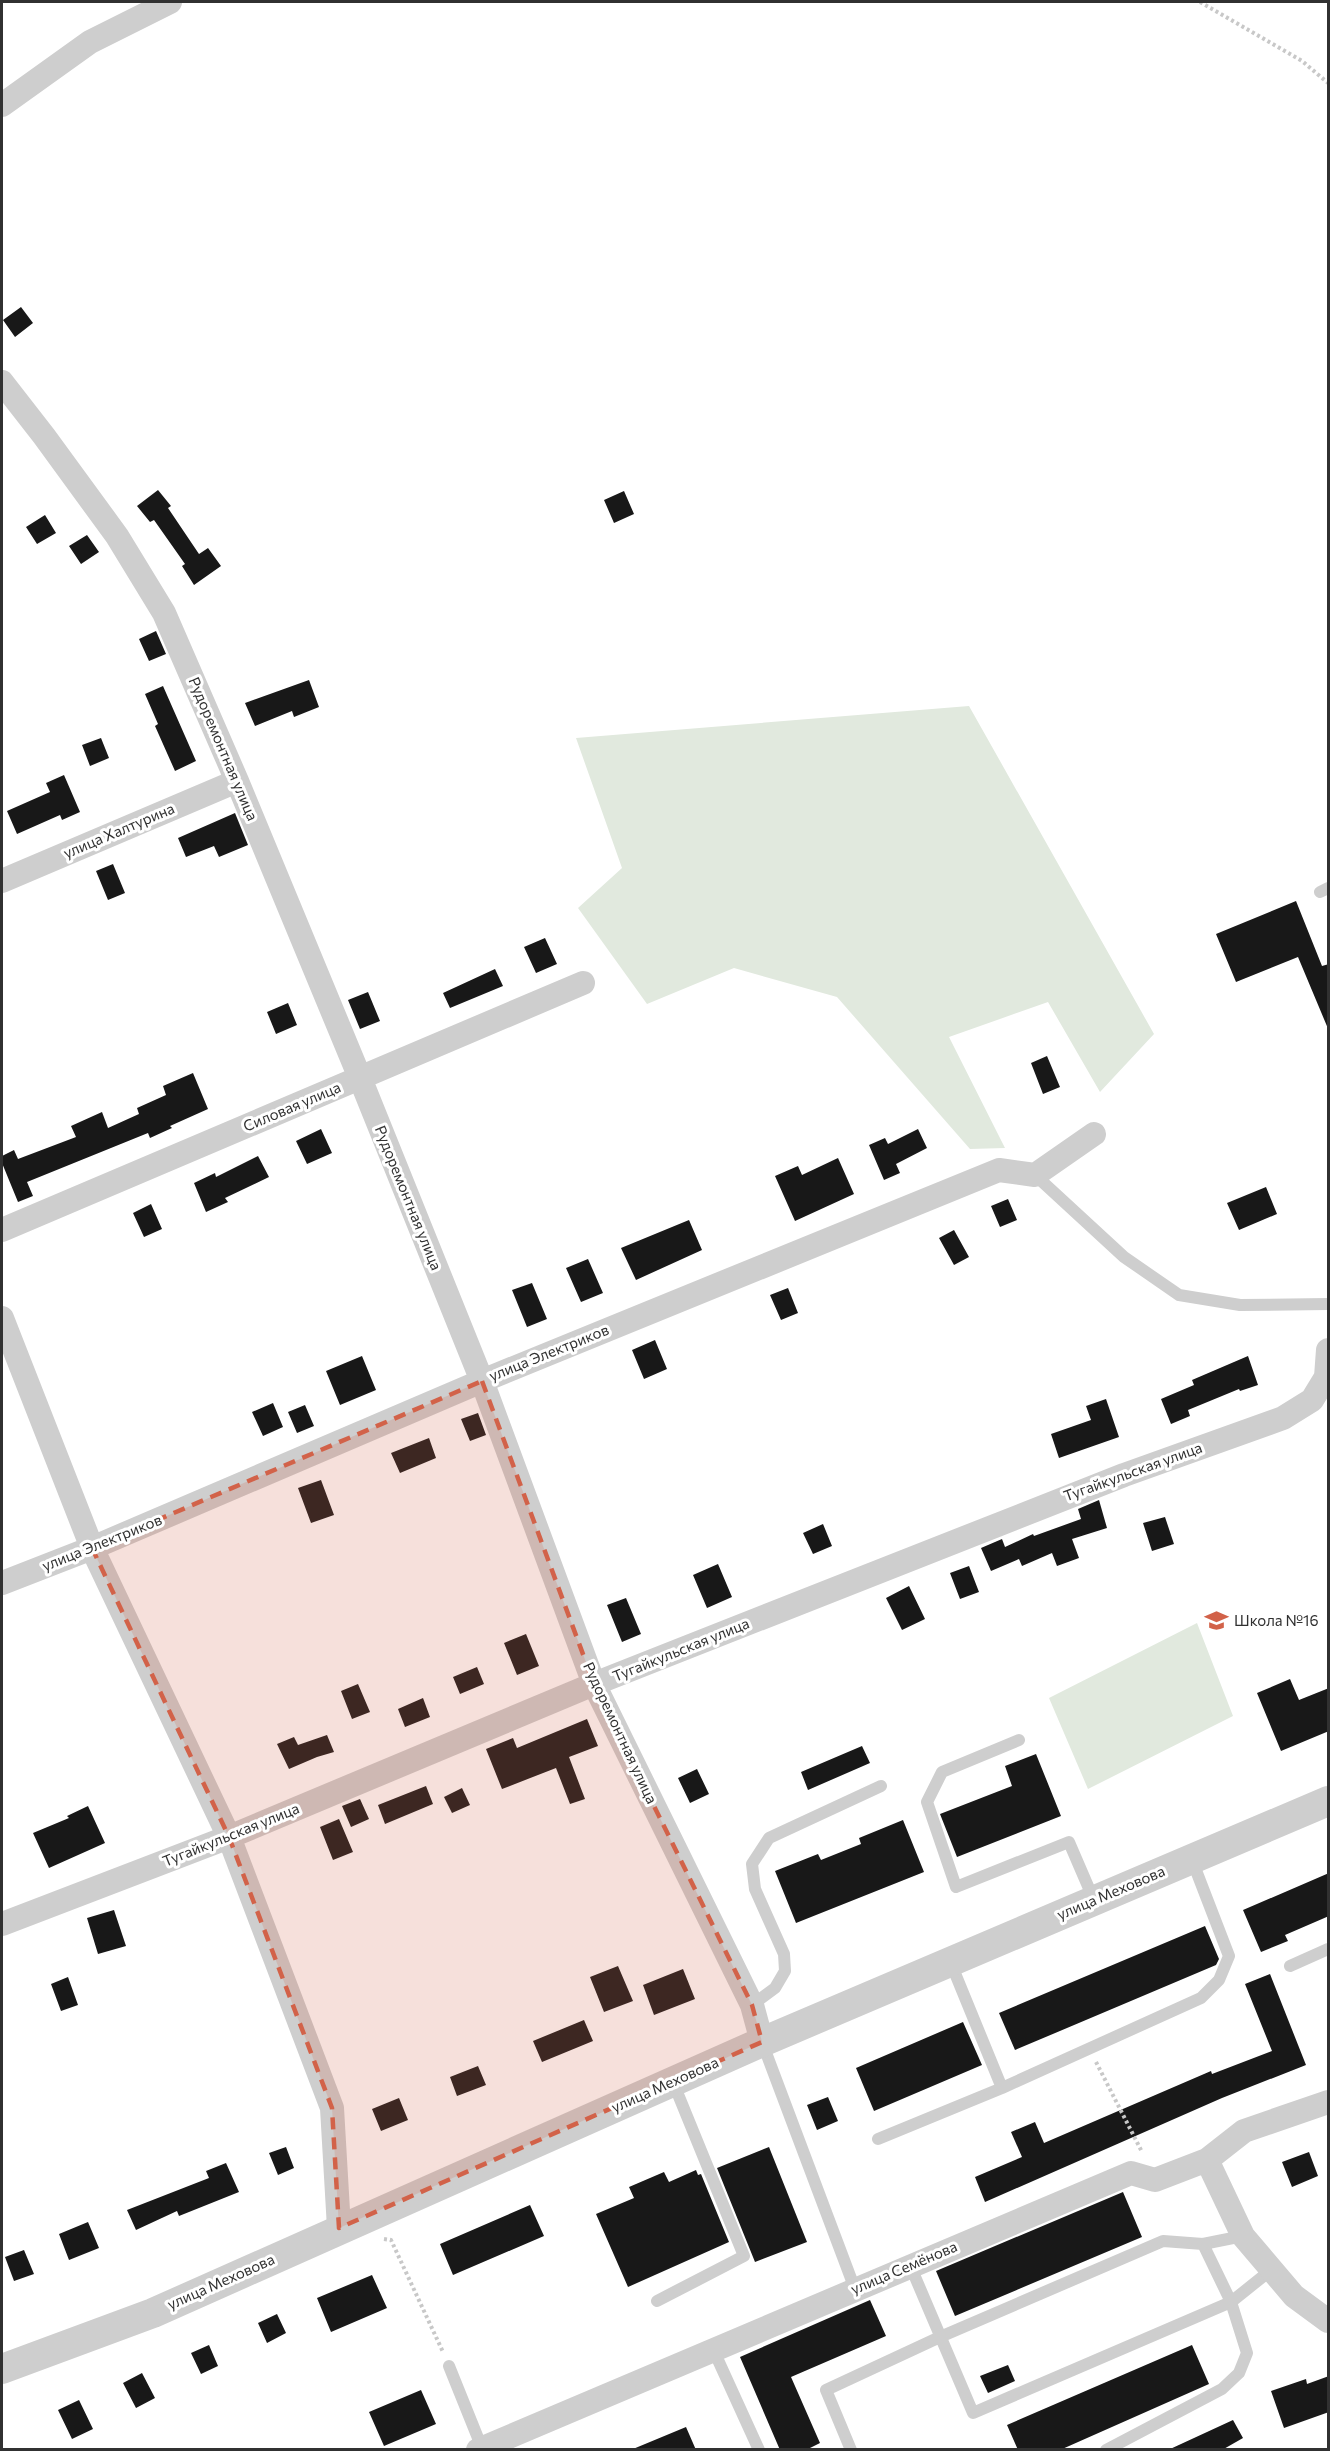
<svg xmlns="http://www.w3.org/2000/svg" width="1330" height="2451" font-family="Commissioner,sans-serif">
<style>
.green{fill:#e1e9de}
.building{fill:#181818}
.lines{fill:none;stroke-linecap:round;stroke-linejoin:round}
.path{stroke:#c8c8c8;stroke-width:4;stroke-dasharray:3 3;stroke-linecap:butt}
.service{stroke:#cecece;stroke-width:12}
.minor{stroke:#cecece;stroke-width:24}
.tertiary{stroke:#cecece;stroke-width:30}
.marked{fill:#d26249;fill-opacity:0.2;stroke:#d26249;stroke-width:4.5;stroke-dasharray:12 8;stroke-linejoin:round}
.labels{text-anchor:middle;stroke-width:6;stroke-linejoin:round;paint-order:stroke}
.street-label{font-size:15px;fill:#313131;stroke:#fff}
.poi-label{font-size:15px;fill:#313131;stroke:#fff;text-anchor:start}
</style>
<rect width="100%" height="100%" fill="#fff"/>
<path class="green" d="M 969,706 L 1154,1034 L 1100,1092 L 1048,1002 L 949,1037 L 1005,1148 L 970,1149 L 837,997 L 734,968 L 647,1004 L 578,908 L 622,868 L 576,738 Z
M 1197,1623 L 1233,1716 L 1088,1789 L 1049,1698 Z"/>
<path class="building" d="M 21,307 L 33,323 L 15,337 L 3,320 Z
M 158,490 L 171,506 L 168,508 L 199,554 L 208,548 L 221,566 L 194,585 L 182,566 L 185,564 L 154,520 L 150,522 L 137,506 Z
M 624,491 L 634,514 L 614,523 L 604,500 Z
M 45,515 L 56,533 L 37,544 L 26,527 Z
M 87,535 L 99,552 L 81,564 L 69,546 Z
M 156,631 L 166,654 L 149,661 L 139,639 Z
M 309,680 L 319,707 L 294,717 L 292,711 L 255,726 L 245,703 Z
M 163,686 L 196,761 L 175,771 L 155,726 L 158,724 L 145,694 Z
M 101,738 L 109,758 L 90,766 L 82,745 Z
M 64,775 L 80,812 L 62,820 L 60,815 L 17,834 L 7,811 L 50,792 L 46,783 Z
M 235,813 L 248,845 L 219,857 L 214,846 L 186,857 L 178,838 Z
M 113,864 L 125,893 L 108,900 L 96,871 Z
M 1296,901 L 1322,966 L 1329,964 L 1329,1031 L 1298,957 L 1236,982 L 1216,934 Z
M 545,938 L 557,964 L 536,973 L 524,947 Z
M 495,969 L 503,986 L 450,1008 L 443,993 Z
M 368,992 L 380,1021 L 360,1029 L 348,1000 Z
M 288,1003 L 297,1025 L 276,1034 L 267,1012 Z
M 1047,1056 L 1060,1087 L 1043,1094 L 1031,1063 Z
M 193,1073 L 208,1109 L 170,1126 L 172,1128 L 150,1138 L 148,1133 L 27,1182 L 33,1196 L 18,1202 L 2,1163 L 2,1156 L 14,1150 L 18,1159 L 76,1137 L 71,1126 L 102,1112 L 108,1128 L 139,1114 L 137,1108 L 166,1095 L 163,1086 Z
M 321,1129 L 332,1153 L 307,1164 L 296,1141 Z
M 918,1129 L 927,1148 L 896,1164 L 900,1173 L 884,1180 L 869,1145 L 885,1138 L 888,1144 Z
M 258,1156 L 269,1177 L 225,1198 L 228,1202 L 206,1212 L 194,1183 L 215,1173 L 216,1177 Z
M 838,1158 L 854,1194 L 795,1221 L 775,1176 L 798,1166 L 802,1175 Z
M 1266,1187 L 1277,1214 L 1239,1230 L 1227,1203 Z
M 1008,1199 L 1017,1220 L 1000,1227 L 991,1206 Z
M 151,1204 L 162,1229 L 144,1237 L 133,1213 Z
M 689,1220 L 702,1250 L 636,1280 L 621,1248 Z
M 954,1230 L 969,1257 L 954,1265 L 939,1238 Z
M 588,1259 L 603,1293 L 581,1302 L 566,1268 Z
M 532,1283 L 547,1319 L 527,1327 L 512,1290 Z
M 788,1288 L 798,1313 L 781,1320 L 770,1295 Z
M 655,1340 L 667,1369 L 644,1379 L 632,1350 Z
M 362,1356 L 376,1390 L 340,1405 L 326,1371 Z
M 1248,1356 L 1258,1385 L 1240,1391 L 1239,1389 L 1188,1410 L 1190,1416 L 1171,1424 L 1161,1399 L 1194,1385 L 1192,1380 Z
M 1106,1399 L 1119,1437 L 1059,1458 L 1051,1434 L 1091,1420 L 1086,1406 Z
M 273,1403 L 283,1427 L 263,1436 L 252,1412 Z
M 305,1405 L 314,1426 L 297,1433 L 288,1412 Z
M 478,1413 L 486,1435 L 470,1441 L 461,1419 Z
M 429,1438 L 436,1458 L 400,1473 L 391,1453 Z
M 321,1480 L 334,1515 L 311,1523 L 298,1488 Z
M 1099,1500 L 1107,1528 L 1072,1539 L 1079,1558 L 1057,1566 L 1052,1553 L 1022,1566 L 1019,1559 L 991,1571 L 981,1548 L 1002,1539 L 1005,1547 L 1033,1534 L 1034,1536 L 1081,1519 L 1078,1509 Z
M 1165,1517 L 1174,1544 L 1152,1551 L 1143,1523 Z
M 823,1524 L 832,1546 L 813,1554 L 803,1533 Z
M 718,1564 L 732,1597 L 707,1608 L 693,1575 Z
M 969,1566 L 979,1592 L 960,1599 L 950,1573 Z
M 909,1586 L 925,1619 L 902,1630 L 886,1598 Z
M 626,1598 L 641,1634 L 622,1642 L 607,1605 Z
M 526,1634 L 539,1666 L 517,1675 L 504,1643 Z
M 477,1667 L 484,1684 L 460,1694 L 453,1677 Z
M 1290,1679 L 1299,1700 L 1329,1688 L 1329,1731 L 1281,1751 L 1257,1693 Z
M 358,1684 L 370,1712 L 352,1719 L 341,1691 Z
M 423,1698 L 430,1717 L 405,1727 L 398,1709 Z
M 587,1719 L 598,1746 L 569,1757 L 585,1799 L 570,1804 L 556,1768 L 502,1789 L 486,1749 L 513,1738 L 517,1748 Z
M 327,1735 L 334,1752 L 317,1757 L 289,1769 L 277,1744 L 294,1737 L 298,1745 Z
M 862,1746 L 870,1763 L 808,1790 L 801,1772 Z
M 1036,1754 L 1061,1816 L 957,1857 L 940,1814 L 1012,1786 L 1005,1766 Z
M 697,1769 L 709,1794 L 690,1803 L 678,1778 Z
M 426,1786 L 433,1804 L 385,1824 L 378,1805 Z
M 462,1788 L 470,1805 L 452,1813 L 444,1797 Z
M 360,1799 L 369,1819 L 351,1827 L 342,1806 Z
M 88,1806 L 105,1843 L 49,1868 L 33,1833 L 69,1818 L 67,1816 Z
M 339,1819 L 353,1852 L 333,1860 L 320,1827 Z
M 903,1820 L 924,1872 L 796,1923 L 775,1871 L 818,1854 L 821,1860 L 861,1844 L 859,1838 Z
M 1329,1873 L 1329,1916 L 1285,1935 L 1288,1941 L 1261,1952 L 1243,1910 Z
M 114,1910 L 126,1946 L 98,1954 L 87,1918 Z
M 1205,1926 L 1219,1959 L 1216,1965 L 1015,2050 L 999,2013 Z
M 618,1966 L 633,2001 L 604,2012 L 590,1977 Z
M 683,1969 L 695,1999 L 654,2015 L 643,1985 Z
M 1270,1974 L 1306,2065 L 1222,2098 L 985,2202 L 975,2177 L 1022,2157 L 1011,2132 L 1035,2122 L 1044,2143 L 1211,2071 L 1212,2074 L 1272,2051 L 1245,1984 Z
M 68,1977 L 78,2005 L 61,2011 L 51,1984 Z
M 584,2020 L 593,2041 L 542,2062 L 533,2041 Z
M 963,2022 L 982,2065 L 874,2111 L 856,2068 Z
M 478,2066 L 486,2085 L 457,2096 L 450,2077 Z
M 828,2097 L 838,2121 L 817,2130 L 807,2105 Z
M 399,2098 L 408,2120 L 381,2131 L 372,2109 Z
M 286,2147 L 294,2168 L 278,2175 L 269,2153 Z
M 769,2147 L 807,2242 L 755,2262 L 717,2168 Z
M 1309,2152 L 1318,2176 L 1292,2187 L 1282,2162 Z
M 226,2163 L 239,2192 L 179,2216 L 177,2211 L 136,2230 L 127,2210 L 209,2178 L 206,2171 Z
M 696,2170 L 698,2175 L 701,2174 L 729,2242 L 628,2287 L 596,2214 L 634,2198 L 629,2187 L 664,2172 L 669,2182 Z
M 1123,2192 L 1142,2237 L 955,2316 L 936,2271 Z
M 530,2205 L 544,2236 L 453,2275 L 440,2244 Z
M 88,2222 L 99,2248 L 69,2260 L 59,2234 Z
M 24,2250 L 34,2274 L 14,2281 L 5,2257 Z
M 372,2275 L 387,2308 L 331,2332 L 317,2298 Z
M 870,2300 L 886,2336 L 791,2377 L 820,2443 L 806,2450 L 780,2450 L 740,2357 Z
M 277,2314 L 286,2333 L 267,2343 L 258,2323 Z
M 209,2345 L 218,2366 L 201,2374 L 191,2353 Z
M 1192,2345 L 1209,2384 L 1060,2450 L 1018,2450 L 1007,2425 Z
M 1008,2365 L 1015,2381 L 988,2393 L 980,2376 Z
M 142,2373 L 155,2398 L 136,2408 L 123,2383 Z
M 1329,2376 L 1329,2412 L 1284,2428 L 1271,2391 L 1306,2379 L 1307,2384 Z
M 421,2390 L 436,2424 L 384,2446 L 369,2412 Z
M 79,2400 L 93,2429 L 72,2439 L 58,2410 Z
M 1233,2420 L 1243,2438 L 1222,2450 L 1168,2450 Z
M 686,2427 L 696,2450 L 633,2450 L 633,2449 Z"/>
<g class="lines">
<path class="path" d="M 1200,2 L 1302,61 L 1328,83
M 1096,2062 L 1142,2152
M 384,2239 L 391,2240 L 443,2352"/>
<path class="service" d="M 1320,892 L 1328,888
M 1035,1175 L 1124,1257 L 1179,1295 L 1240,1305 L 1328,1304
M 1019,1740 L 942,1772 L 927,1802 L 956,1887 L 1069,1842 L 1094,1900
M 950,1961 L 1002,2088
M 1290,1966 L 1328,1949
M 752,2005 L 775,1988 L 785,1971 L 784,1954 L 755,1889 L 752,1864 L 769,1838 L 881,1786
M 762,2042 L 855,2289
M 878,2139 L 1002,2088 L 1201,1998 L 1219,1980 L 1229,1956 L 1192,1860
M 910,2265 L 973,2413 L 1231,2302 L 1271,2270
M 657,2301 L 744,2256 L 673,2082
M 713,2349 L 759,2450
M 449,2366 L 482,2448
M 851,2450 L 826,2390 L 940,2337 L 1163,2241 L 1203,2244 L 1243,2236
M 1106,2450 L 1222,2389 L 1239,2373 L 1247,2353 L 1231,2302 L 1203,2244"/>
<path class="minor" d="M 2,105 L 90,42 L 170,2
M 2,382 L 44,436 L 117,536 L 164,613 L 237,781 L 360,1078 L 482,1381 L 594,1684 L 752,2005 L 762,2042
M 2,881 L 237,781
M 2,1230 L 583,983
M 2,1318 L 92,1548 L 229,1837 L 332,2108 L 339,2228
M 2,1583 L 92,1548 L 482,1381 L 999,1170 L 1035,1175 L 1094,1134
M 2,1924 L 229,1837 L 594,1684 L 1124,1475 L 1283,1418 L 1312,1400 L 1326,1377 L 1328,1350
M 1207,2160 L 1243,2236 L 1294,2296 L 1328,2321
M 478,2450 L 1131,2173 L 1155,2180 L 1207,2160 L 1244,2131 L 1328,2102"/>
<path class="tertiary" d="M 2,2369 L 153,2313 L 762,2042 L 1328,1801"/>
</g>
<path class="marked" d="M 482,1381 L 594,1684 L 752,2005 L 762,2042 L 339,2228 L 332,2108 L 229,1837 L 92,1548 Z"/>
<defs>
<symbol id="school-bare" viewBox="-9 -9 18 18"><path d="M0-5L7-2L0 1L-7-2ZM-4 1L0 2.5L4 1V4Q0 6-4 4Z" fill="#d26249" stroke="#fff" stroke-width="2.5" paint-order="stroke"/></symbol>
</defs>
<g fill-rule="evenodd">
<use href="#school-bare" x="1200" y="1604" width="33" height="33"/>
</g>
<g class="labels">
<g class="street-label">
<text transform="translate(223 749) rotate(67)" y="5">Рудоремонтная улица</text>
<text transform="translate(119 831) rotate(-23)" y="5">улица Халтурина</text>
<text transform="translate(292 1107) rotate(-23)" y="5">Силовая улица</text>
<text transform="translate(408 1198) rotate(68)" y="5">Рудоремонтная улица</text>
<text transform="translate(549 1353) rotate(-22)" y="5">улица Электриков</text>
<text transform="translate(1133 1472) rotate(-20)" y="5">Тугайкульская улица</text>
<text transform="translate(102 1543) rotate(-22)" y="5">улица Электриков</text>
<text transform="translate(681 1650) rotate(-22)" y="5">Тугайкульская улица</text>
<text transform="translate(620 1733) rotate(65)" y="5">Рудоремонтная улица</text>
<text transform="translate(231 1835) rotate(-22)" y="5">Тугайкульская улица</text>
<text transform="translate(1111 1893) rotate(-23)" y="5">улица Меховова</text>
<text transform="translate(665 2085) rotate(-24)" y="5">улица Меховова</text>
<text transform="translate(904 2268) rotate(-23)" y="5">улица Семёнова</text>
<text transform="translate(221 2282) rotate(-24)" y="5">улица Меховова</text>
</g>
<g class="poi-label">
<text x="1234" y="1626">Школа №16</text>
</g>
</g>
<rect width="1330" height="2451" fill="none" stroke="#313131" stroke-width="6"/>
</svg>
